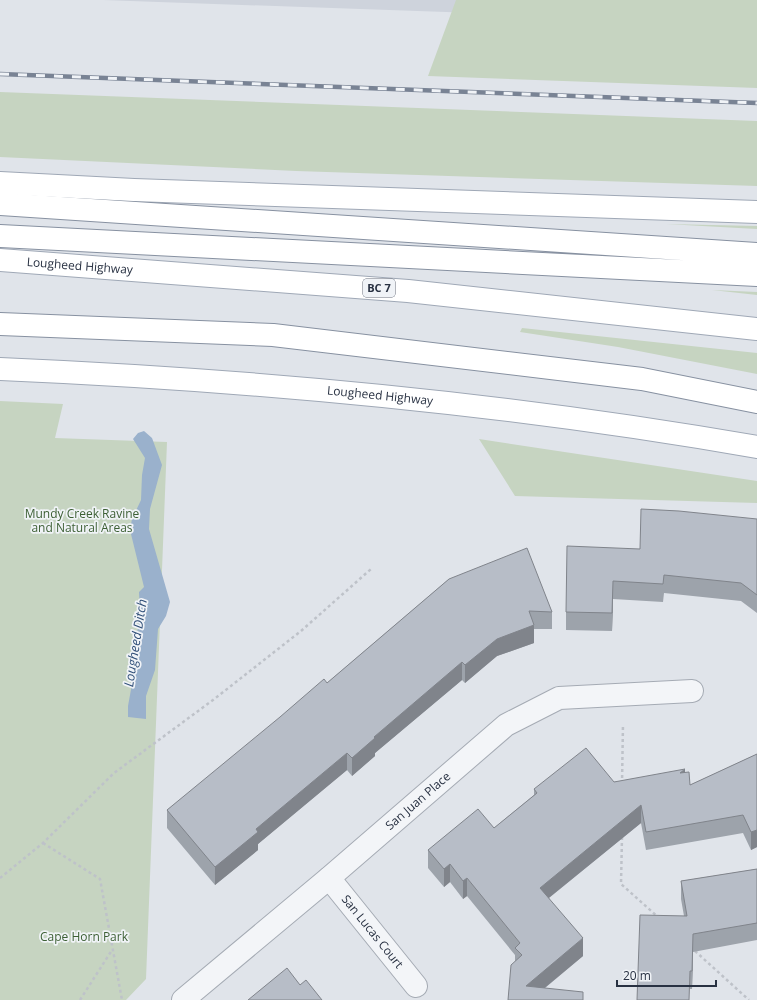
<svg xmlns="http://www.w3.org/2000/svg" width="757" height="1000" font-family="'Open Sans',sans-serif">
<style>
.built{fill:#ced3dc}
.green{fill:#c6d4c1}
.water{fill:#9ab1cc}
.lines{fill:none;stroke-linecap:round;stroke-linejoin:round}
.minor-casing{stroke:#a5abb4;stroke-width:24}
.major-casing{stroke:#9fa8b6;stroke-width:24}
.highway-casing{stroke:#8791a1;stroke-width:24}
.path{stroke:#bec2c9;stroke-width:2.5;stroke-dasharray:3 3;stroke-linecap:butt}
.minor{stroke:#f3f5f8;stroke-width:22}
.major{stroke:#fff;stroke-width:22}
.highway{stroke:#fff;stroke-width:22}
.rail-casing{stroke:#798394;stroke-width:4.5}
.rail{stroke:#f0f3f7;stroke-width:3;stroke-dasharray:9;stroke-linecap:butt}
.wall{fill:#9da3ab}
.shaded-wall{fill:#80848b}
.building{fill:#b7bdc7;stroke:#80848b}
.labels{text-anchor:middle;stroke-width:3.5;stroke-linejoin:round;paint-order:stroke}
.shield{fill:#f0f3f7;stroke:#646b78;stroke-width:1}
.shield-label{font-size:11px;font-weight:bold;fill:#283142}
.street-label{font-size:12px;fill:#283142;stroke:#f0f3f7}
.park-label{font-size:12px;fill:#3c5f34;stroke:#f0f3f7}
.water-label{font-size:13px;font-style:italic;fill:#304f78;stroke:#f0f3f7}
</style>
<rect width="100%" height="100%" fill="#e0e4ea"/>
<path class="built" d="M 103,0 L 757,0 L 757,23 Z"/>
<path class="green" d="M 456,0 L 757,0 L 757,88 L 428,76 Z
M 0,92 L 757,121 L 757,186 L 296,171 L 0,157 Z
M 666,224 L 757,226 L 757,229 Z
M 712,290 L 757,292 L 757,295 Z
M 522,328 L 757,353 L 757,374 L 618,347 L 520,332 Z
M 0,401 L 63,404 L 55,438 L 167,442 L 146,979 L 126,1000 L 0,1000 Z
M 479,439 L 757,481 L 757,503 L 515,496 Z"/>
<path class="water" d="M 144,431 L 152,438 L 162,465 L 150,509 L 149,529 L 170,602 L 166,616 L 158,629 L 155,670 L 146,696 L 146,719 L 128,717 L 128,706 L 132,684 L 139,656 L 137,634 L 140,614 L 139,592 L 144,587 L 130,530 L 132,519 L 141,500 L 142,475 L 145,458 L 133,439 L 138,433 Z"/>
<g class="lines">
<defs>
<g id="minor">
<path id="s1" d="M 329,878 L 416,986"/>
<path id="s2" d="M 183,1000 L 329,878 L 506,725 L 559,698 L 692,691"/>
</g>
<g id="major">
<path d="M 0,183 L 134,190 L 757,212"/>
<path id="s3" d="M 0,260 L 408,291 L 757,329"/>
<path id="s4" d="M 0,369 C 254,380 507,403 757,447"/>
</g>
<path id="highway" d="M 0,204 L 757,254
M 0,236 L 757,275
M 0,324 L 273,335 L 642,379 L 757,402"/>
</defs>
<use href="#minor" class="minor-casing"/>
<use href="#major" class="major-casing"/>
<use href="#highway" class="highway-casing"/>
<path class="path" d="M 622,784 L 623,724
M 622,837 L 621,884 L 658,917
M 43,843 L 100,879 L 122,1000
M 0,878 L 43,843 L 114,773 L 213,700 L 301,631 L 371,569
M 695,951 L 749,1000
M 80,1000 L 112,950"/>
<use href="#minor" class="minor"/>
<use href="#major" class="major"/>
<use href="#highway" class="highway"/>
<defs>
<path id="rail" d="M 0,74 L 757,103"/>
</defs>
<use href="#rail" class="rail-casing"/>
<use href="#rail" class="rail"/>
</g>
<path class="wall" d="M 757,519 L 757,613 L 741,601 L 664,593 L 663,602 L 613,599 L 612,631 L 566,630 L 566,612 L 640,549 Z
M 449,579 L 552,612 L 552,629 L 534,629 L 534,643 L 497,656 L 465,683 L 462,680 L 375,753 L 375,756 L 352,776 L 347,770 L 258,844 L 258,850 L 215,885 L 167,828 L 167,810 L 327,683 Z
M 757,754 L 757,847 L 751,850 L 743,833 L 646,850 L 641,823 L 549,898 L 583,956 L 545,988 L 583,1000 L 508,1000 L 515,961 L 515,955 L 467,896 L 463,899 L 450,882 L 444,887 L 428,868 L 428,850 L 494,828 L 534,795 L 534,789 L 614,782 L 685,772 L 690,785 Z
M 757,869 L 757,940 L 693,952 L 692,989 L 690,989 L 684,916 L 681,899 L 681,881 Z"/>
<path class="shaded-wall" d="M 613,581 L 613,599 L 612,631 L 612,613 Z
M 534,625 L 534,643 L 497,656 L 465,683 L 465,665 L 497,639 Z
M 462,662 L 462,680 L 375,753 L 375,756 L 352,776 L 352,758 L 374,737 Z
M 347,753 L 347,770 L 258,844 L 258,850 L 215,885 L 215,867 L 256,829 Z
M 685,769 L 685,787 L 680,773 Z
M 641,805 L 641,823 L 540,905 L 540,888 Z
M 757,830 L 757,847 L 751,850 L 751,832 Z
M 450,864 L 450,882 L 444,887 L 444,869 Z
M 467,878 L 467,896 L 463,899 L 463,881 Z
M 693,934 L 693,952 L 692,989 L 692,971 Z
M 583,938 L 583,956 L 530,1000 L 526,986 Z"/>
<path class="building" d="M 641,509 L 679,511 L 757,519 L 757,595 L 741,583 L 664,575 L 663,584 L 613,581 L 612,613 L 566,612 L 567,546 L 640,549 Z
M 527,548 L 552,612 L 529,611 L 534,625 L 497,639 L 465,665 L 462,662 L 374,737 L 375,738 L 352,758 L 347,753 L 256,829 L 258,832 L 215,867 L 167,810 L 280,717 L 324,679 L 327,683 L 449,579 Z
M 586,748 L 614,782 L 685,769 L 680,773 L 689,772 L 690,785 L 757,754 L 757,830 L 751,832 L 743,815 L 646,832 L 641,805 L 540,888 L 583,938 L 526,986 L 583,992 L 583,1000 L 508,1000 L 511,965 L 522,955 L 515,948 L 520,943 L 467,878 L 463,881 L 450,864 L 444,869 L 428,850 L 478,809 L 494,828 L 537,793 L 534,789 Z
M 757,869 L 757,923 L 693,934 L 692,971 L 690,971 L 689,1000 L 637,1000 L 640,915 L 687,916 L 681,881 Z
M 287,968 L 300,985 L 306,980 L 322,1000 L 248,1000 Z"/>
<g class="labels">
<rect class="shield" x="363" y="279" width="32" height="18" rx="3"/>
<g class="shield-label">
<text x="379" y="292">BC 7</text>
</g>
<g class="street-label">
<text dy="4" stroke="none"><textPath href="#s3" startOffset="80">Lougheed Highway</textPath></text>
<text dy="4" stroke="none"><textPath href="#s4" startOffset="381">Lougheed Highway</textPath></text>
<text dy="4" stroke="none"><textPath href="#s2" startOffset="308">San Juan Place</textPath></text>
<text dy="4" stroke="none"><textPath href="#s1" startOffset="69">San Lucas Court</textPath></text>
</g>
<g class="park-label">
<text x="82" y="518">Mundy Creek Ravine<tspan x="82" dy="14">and Natural Areas</tspan></text>
<text x="84" y="941">Cape Horn Park</text>
</g>
<g class="water-label">
<text transform="translate(135 643) rotate(-81)" y="5">Lougheed Ditch</text>
</g>
</g>
<path d="M617 980v6h99v-6" fill="none" stroke="#283142" stroke-width="2"/>
<text x="623" y="980" font-size="12" fill="#283142" stroke="#f0f3f7" stroke-width="3" paint-order="stroke">20 m</text>
</svg>
